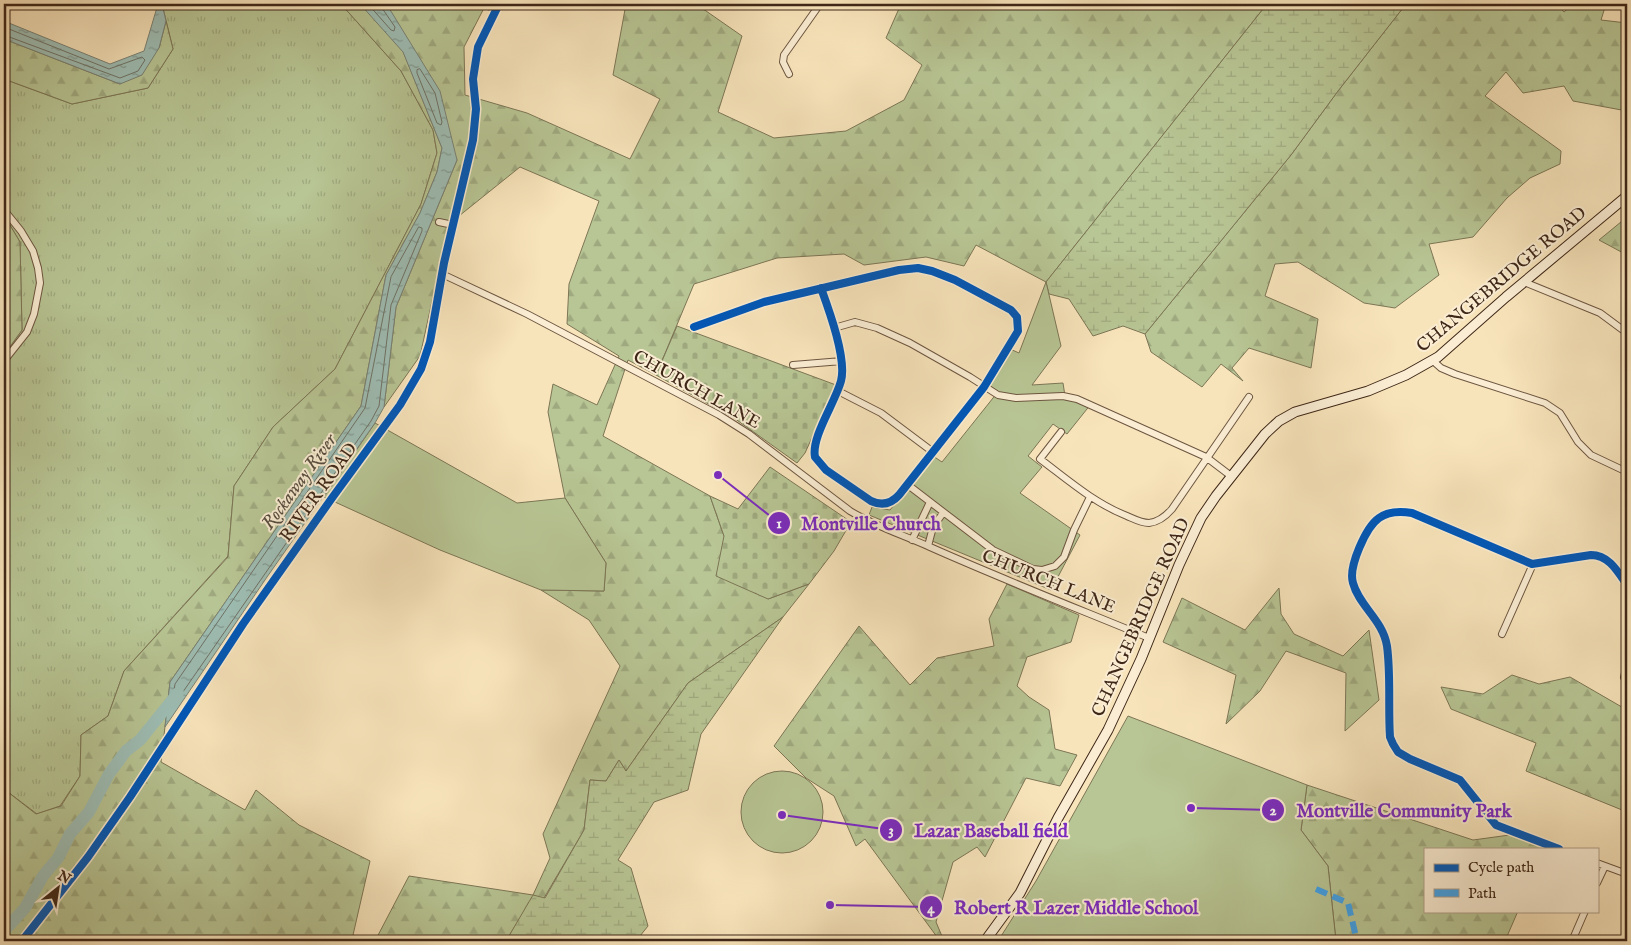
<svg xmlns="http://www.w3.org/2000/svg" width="1631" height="945" font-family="'IM FELL English',serif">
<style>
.grass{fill:url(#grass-tufts);stroke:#7c7656}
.forest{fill:url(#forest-firs);stroke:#7c7656}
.wetland{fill:url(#wetland-marsh);stroke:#7c7656}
.cemetery{fill:url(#cemetery-stones);stroke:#7c7656}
.park{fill:#b8c594;stroke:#7c7656}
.water{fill:url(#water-ripples);stroke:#788276}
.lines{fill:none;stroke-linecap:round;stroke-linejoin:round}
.shore{stroke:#6e7266;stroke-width:1}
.river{stroke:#9ebeb5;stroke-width:12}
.minor-casing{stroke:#6d5641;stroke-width:8}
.tertiary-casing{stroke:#6d5641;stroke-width:9}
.secondary-casing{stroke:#3f2718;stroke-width:11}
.minor{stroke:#faedd3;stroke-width:6}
.tertiary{stroke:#faedd3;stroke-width:8}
.secondary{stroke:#faedd3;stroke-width:9}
.quiet{stroke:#3fa2ea;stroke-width:6;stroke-dasharray:12 6;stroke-linecap:butt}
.cycleway-casing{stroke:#faedd3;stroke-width:11}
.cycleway{stroke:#0057b8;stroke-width:8}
.labels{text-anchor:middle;stroke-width:4;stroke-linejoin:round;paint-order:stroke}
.street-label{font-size:18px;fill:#3f2718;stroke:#faedd3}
.water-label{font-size:19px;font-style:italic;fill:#574d3f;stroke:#faedd3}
.leader{fill:none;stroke:#7b2cbf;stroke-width:2}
.callout-dot{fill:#7b2cbf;stroke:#faedd3;stroke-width:2}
.mark-label{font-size:15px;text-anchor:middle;font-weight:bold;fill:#fff}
.callout-label{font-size:19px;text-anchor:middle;font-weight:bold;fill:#7b2cbf;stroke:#faedd3;stroke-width:4;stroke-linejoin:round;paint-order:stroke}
</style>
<defs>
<pattern id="grass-tufts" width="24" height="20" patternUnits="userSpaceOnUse" patternTransform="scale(1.25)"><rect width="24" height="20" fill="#b8c594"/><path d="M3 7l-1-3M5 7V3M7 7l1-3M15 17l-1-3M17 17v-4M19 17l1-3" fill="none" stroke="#9fa97f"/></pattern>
<pattern id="forest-firs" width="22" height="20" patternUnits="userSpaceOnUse" patternTransform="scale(1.25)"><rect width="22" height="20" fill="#b8c594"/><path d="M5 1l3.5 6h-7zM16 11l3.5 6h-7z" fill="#9fa97f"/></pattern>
<pattern id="wetland-marsh" width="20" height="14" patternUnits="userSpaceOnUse" patternTransform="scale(1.25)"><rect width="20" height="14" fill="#b8c594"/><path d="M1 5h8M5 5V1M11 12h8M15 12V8" fill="none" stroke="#9fa97f"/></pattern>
<pattern id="cemetery-stones" width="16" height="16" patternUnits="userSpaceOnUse" patternTransform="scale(1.25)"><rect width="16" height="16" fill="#b8c594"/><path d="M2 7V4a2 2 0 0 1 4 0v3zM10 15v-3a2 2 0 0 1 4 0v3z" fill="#9fa97f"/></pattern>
<pattern id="water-ripples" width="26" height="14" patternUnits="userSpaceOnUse" patternTransform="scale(1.25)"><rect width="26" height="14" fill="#9ebeb5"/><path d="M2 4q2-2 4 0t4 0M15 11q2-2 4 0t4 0" fill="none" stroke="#829a92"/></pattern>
</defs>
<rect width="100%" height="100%" fill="#f8e4bb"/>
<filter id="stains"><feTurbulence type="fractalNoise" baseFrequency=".004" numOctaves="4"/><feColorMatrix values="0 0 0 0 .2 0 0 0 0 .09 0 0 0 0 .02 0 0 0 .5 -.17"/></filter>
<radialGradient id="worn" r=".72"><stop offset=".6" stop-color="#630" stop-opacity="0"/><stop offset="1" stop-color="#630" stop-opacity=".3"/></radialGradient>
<path class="grass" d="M 162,4 L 341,4 L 401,71 L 433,130 L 437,153 L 421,204 L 335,369 L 273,427 L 234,486 L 228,556 L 124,671 L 108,716 L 81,735 L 80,776 L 60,806 L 37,814 L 4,789 L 4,355 L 22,330 L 20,242 L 4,215 L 4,79 L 72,104 L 148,88 L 173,49 Z"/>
<path class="forest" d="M 341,4 L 360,4 L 363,6 L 403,51 L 442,148 L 437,172 L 420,213 L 386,275 L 361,406 L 170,682 L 161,762 L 245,810 L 256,790 L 299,825 L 370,861 L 353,935 L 375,941 L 409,876 L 533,895 L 550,858 L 543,834 L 620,666 L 589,620 L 541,590 L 604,591 L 606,563 L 565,498 L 548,412 L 553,384 L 597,405 L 619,356 L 567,324 L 569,284 L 599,201 L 520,167 L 449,224 L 420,356 L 384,407 L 396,307 L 457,160 L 389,8 L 384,4 L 469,4 L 483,10 L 464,47 L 465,95 L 527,113 L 630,159 L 660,99 L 613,75 L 626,4 L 696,4 L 742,36 L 718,112 L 774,138 L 846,131 L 904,100 L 922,65 L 886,38 L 901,4 L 1267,4 L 1046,282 L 976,245 L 964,266 L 926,257 L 864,265 L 844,254 L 777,258 L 694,284 L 656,375 L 628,360 L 603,436 L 710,496 L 724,536 L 768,599 L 809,584 L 783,617 L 688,683 L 626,771 L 619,760 L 606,781 L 590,780 L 584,830 L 544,898 L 517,923 L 506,941 L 4,941 L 4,789 L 36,814 L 61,806 L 80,776 L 81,735 L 108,716 L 124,671 L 228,557 L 234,486 L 273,427 L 335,369 L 421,204 L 437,153 L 433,130 L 401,71 Z
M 1406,4 L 1557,4 L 1564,12 L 1573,4 L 1606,4 L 1601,20 L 1627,23 L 1627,111 L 1573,101 L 1564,86 L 1523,93 L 1506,72 L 1485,96 L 1561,151 L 1560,164 L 1530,178 L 1507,198 L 1473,237 L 1429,244 L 1439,275 L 1395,308 L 1364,303 L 1298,262 L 1275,264 L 1265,296 L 1318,319 L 1311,368 L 1249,348 L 1232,368 L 1243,381 L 1221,364 L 1202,387 L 1151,352 L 1145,334 L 1291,155 L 1338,91 Z
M 166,21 L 173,49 L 148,88 L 72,104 L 4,79 L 4,39 L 120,84 L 159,48 Z
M 4,215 L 20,242 L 22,330 L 4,355 Z
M 1627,217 L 1627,255 L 1599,240 Z
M 1007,584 L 1079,615 L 1071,642 L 1027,657 L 1017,686 L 1029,697 L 1049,710 L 1055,749 L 1077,755 L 1060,786 L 1026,778 L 985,857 L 977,847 L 953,862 L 936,922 L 944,941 L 940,941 L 865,839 L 856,846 L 834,796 L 806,778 L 774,746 L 859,626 L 910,685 L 937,658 L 994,646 L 989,619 Z
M 1279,588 L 1281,614 L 1294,634 L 1343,656 L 1369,630 L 1379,700 L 1345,731 L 1346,673 L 1286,651 L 1260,691 L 1226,724 L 1236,675 L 1163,642 L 1182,598 L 1245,630 Z
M 1512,675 L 1539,684 L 1570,677 L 1627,710 L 1627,812 L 1526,771 L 1536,743 L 1451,709 L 1441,687 L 1483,694 Z
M 1307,785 L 1473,840 L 1517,834 L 1547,844 L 1545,849 L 1425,849 L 1425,911 L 1518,911 L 1505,941 L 1336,941 L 1328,866 L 1301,830 Z"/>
<path class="wetland" d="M 1267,4 L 1406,4 L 1338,91 L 1291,155 L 1145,334 L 1123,326 L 1093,336 L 1069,299 L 1049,294 L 1046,282 Z
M 783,617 L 701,734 L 688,790 L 654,802 L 618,860 L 631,868 L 648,926 L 636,941 L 506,941 L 533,895 L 545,898 L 584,830 L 590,780 L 606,781 L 619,760 L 626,771 L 688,683 Z"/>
<path class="cemetery" d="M 677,326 L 836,385 L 805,453 L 797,463 L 734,418 L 656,375 Z
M 770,467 L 851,522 L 834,551 L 809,584 L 768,599 L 716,576 L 724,536 L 710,496 L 738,509 Z"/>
<path class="park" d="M 1046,282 L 1061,346 L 1032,385 L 1063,383 L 1065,396 L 1091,404 L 1067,434 L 1053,424 L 1028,456 L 1042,467 L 1020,493 L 1080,535 L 1051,590 L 869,515 L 872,507 L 890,510 L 933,456 L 942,462 L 997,393 L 986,385 L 1010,349 L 1019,353 Z
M 375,423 L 517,503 L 565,498 L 606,563 L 604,591 L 541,590 L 440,550 L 324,497 Z
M 1128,716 L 1307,785 L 1301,830 L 1328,866 L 1336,941 L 998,941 L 1036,881 Z
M741 812a41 41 0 1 1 82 0a41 41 0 1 1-82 0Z"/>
<path class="water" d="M 158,4 L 162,4 L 166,21 L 159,48 L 142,75 L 120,84 L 4,39 L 4,21 L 110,64 L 144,51 Z
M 360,4 L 384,4 L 389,8 L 440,91 L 457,160 L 396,307 L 384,407 L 375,423 L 267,577 L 165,727 L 170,682 L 361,406 L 386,275 L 420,213 L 437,172 L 442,148 L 403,52 Z"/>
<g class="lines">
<path class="shore" d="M 368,4 L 391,30 L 394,31 L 395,27 L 382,8 L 381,4
M 4,27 L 109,69 L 142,57 L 145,60 L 138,71 L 120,78 L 4,35
M 420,69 L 435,93 L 442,122 L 441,125 L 437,123 L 417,73 L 417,70 Z
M 419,227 L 422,228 L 422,231 L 391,305 L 379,406 L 371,421 L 178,699 L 174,700 L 173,697 L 175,684 L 365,408 L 391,277 Z"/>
<path class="river" d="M 4,931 L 25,908 L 43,876 L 58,858 L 70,834 L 89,812 L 109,774 L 126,751 L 140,740 L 178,693"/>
<defs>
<path id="minor" d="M 789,74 L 783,62 L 784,55 L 820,4
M 4,210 L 21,231 L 33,251 L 38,268 L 40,283 L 34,314 L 27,332 L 4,361
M 439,222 L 453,225
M 442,274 L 527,314 L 719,415 L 749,434 L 850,511 C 875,526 903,535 930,547 C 1002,579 1076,608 1149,638
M 1524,282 L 1600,313 L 1627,333
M 694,327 L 764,302 L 899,270 L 918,268 L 932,271 L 955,280 L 1011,310 L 1017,317 L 1018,331 L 984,387 L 899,495 C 891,504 882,506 871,501 L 826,470 L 815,457 C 811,437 835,403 841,381 C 847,359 829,310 821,288
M 834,328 L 855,322 L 877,328 L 910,343 L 970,377 L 998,395 L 1016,398 L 1063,396 L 1077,399 L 1206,457 L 1231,476
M 1432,360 L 1441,368 L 1455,374 L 1545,403 L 1560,413 L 1578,442 L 1591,455 L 1627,472
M 793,365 L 842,361
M 838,391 L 881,413 L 933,452
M 1061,432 L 1040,459 C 1068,480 1094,503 1127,516 C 1134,519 1141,523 1149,523 C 1158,522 1166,516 1172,509 L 1249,397
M 908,485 L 993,550 L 1033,569 L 1042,570 L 1055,566 L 1064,557 L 1074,530 L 1090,497
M 912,540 L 930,502
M 928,546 L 933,527 L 943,513
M 1502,634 L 1533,564
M 1624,677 L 1627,664
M 1559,849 L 1496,825 L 1460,780 L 1410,759 L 1398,752 L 1393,744 L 1390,737 C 1388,707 1391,676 1387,646 C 1383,620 1359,606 1353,583 C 1348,567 1366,527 1379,518 C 1389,511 1401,511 1412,513 L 1532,564 L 1591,555 C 1609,555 1618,572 1627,585
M 1597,863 L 1627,874
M 1597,883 L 1605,866
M 1572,941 L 1585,911"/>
<path id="tertiary" d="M 485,4 L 496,9
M 22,941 L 88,857 L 130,797 L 243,624 L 332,498 L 400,405 L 421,369 L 430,342 L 444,263 L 473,140 L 476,109 L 473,79 L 478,47 L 499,4"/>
<path id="secondary" d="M 985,941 L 1020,893 L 1058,818 L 1108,730 L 1141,659 L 1179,565 L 1201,518 L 1216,496 L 1265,434 L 1279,421 L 1295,412 L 1368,391 L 1406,375 L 1438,357 L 1506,297 L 1627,196"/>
</defs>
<use href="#minor" class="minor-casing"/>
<use href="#tertiary" class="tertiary-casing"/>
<use href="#secondary" class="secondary-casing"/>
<use href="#minor" class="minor"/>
<use href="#tertiary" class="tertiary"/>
<use href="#secondary" class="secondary"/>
<path class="quiet" d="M 1316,889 L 1348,903 L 1357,941"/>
<defs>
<path id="cycleway" d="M 694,327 L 764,302 L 899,270 L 918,268 L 932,271 L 955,280 L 1011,310 L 1017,317 L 1018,331 L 984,387 L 899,495 C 891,504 882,506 871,501 L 826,470 L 815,457 C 811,437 835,403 841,381 C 847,359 829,310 821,288
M 1559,849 L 1496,825 L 1460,780 L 1410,759 L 1398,752 L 1393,744 L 1390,737 C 1388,707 1391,676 1387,646 C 1383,620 1359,606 1353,583 C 1348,567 1366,527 1379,518 C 1389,511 1401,511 1412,513 L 1532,564 L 1591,555 C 1609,555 1618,572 1627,585
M 22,941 L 88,857 L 130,797 L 243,624 L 332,498 L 400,405 L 421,369 L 430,342 L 444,263 L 473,140 L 476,109 L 473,79 L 478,47 L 499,4"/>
</defs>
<use href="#cycleway" class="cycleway-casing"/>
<use href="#cycleway" class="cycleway"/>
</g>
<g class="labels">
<g class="street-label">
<text transform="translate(1501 279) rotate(-40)" y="6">CHANGEBRIDGE ROAD</text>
<text transform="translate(697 389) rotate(29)" y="6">CHURCH LANE</text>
<text transform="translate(318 492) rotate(-54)" y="6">RIVER ROAD</text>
<text transform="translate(1049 581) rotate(22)" y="6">CHURCH LANE</text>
<text transform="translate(1140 617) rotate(-66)" y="6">CHANGEBRIDGE ROAD</text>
</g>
<g class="water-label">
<text transform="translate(298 481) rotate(-54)" y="7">Rockaway River</text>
</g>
</g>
<path class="leader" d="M718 475L779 523M1191 808L1273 810M782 815L891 830M830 905L931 907"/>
<g class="callout-dot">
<circle cx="718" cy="475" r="5"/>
<circle cx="1191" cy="808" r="5"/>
<circle cx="782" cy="815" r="5"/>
<circle cx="830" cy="905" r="5"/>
<circle cx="779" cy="523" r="12"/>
<circle cx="1273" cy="810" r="12"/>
<circle cx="891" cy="830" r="12"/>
<circle cx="931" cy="907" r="12"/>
</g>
<g class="mark-label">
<text x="779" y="528">1</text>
<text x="1273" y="815">2</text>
<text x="891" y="835">3</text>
<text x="931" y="913">4</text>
</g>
<g class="callout-label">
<text x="871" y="530">Montville Church</text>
<text x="1404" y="817">Montville Community Park</text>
<text x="991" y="837">Lazar Baseball field</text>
<text x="1076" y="914">Robert R Lazer Middle School</text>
</g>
<rect width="1631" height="945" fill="none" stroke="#f8e4bb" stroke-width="20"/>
<rect x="5" y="5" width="1621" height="935" fill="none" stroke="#3f2718" stroke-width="2.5"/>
<rect x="10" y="10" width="1611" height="925" fill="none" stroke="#3f2718"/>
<rect x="1424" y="848" width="175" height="65" fill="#faedd3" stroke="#af9e88"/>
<rect x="1434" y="864" width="25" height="8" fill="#0057b8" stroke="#af9e88"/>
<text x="1468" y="872" font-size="15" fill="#3f2718">Cycle path</text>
<rect x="1434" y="889" width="25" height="8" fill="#3fa2ea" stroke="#af9e88"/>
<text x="1468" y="898" font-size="15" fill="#3f2718">Path</text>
<g transform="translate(58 888) rotate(30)" stroke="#faedd3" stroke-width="4" paint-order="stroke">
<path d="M0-4L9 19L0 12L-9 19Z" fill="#3f2718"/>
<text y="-8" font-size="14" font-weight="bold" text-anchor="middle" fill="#3f2718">N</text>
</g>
<rect width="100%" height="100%" filter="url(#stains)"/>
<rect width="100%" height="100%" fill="url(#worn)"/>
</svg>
